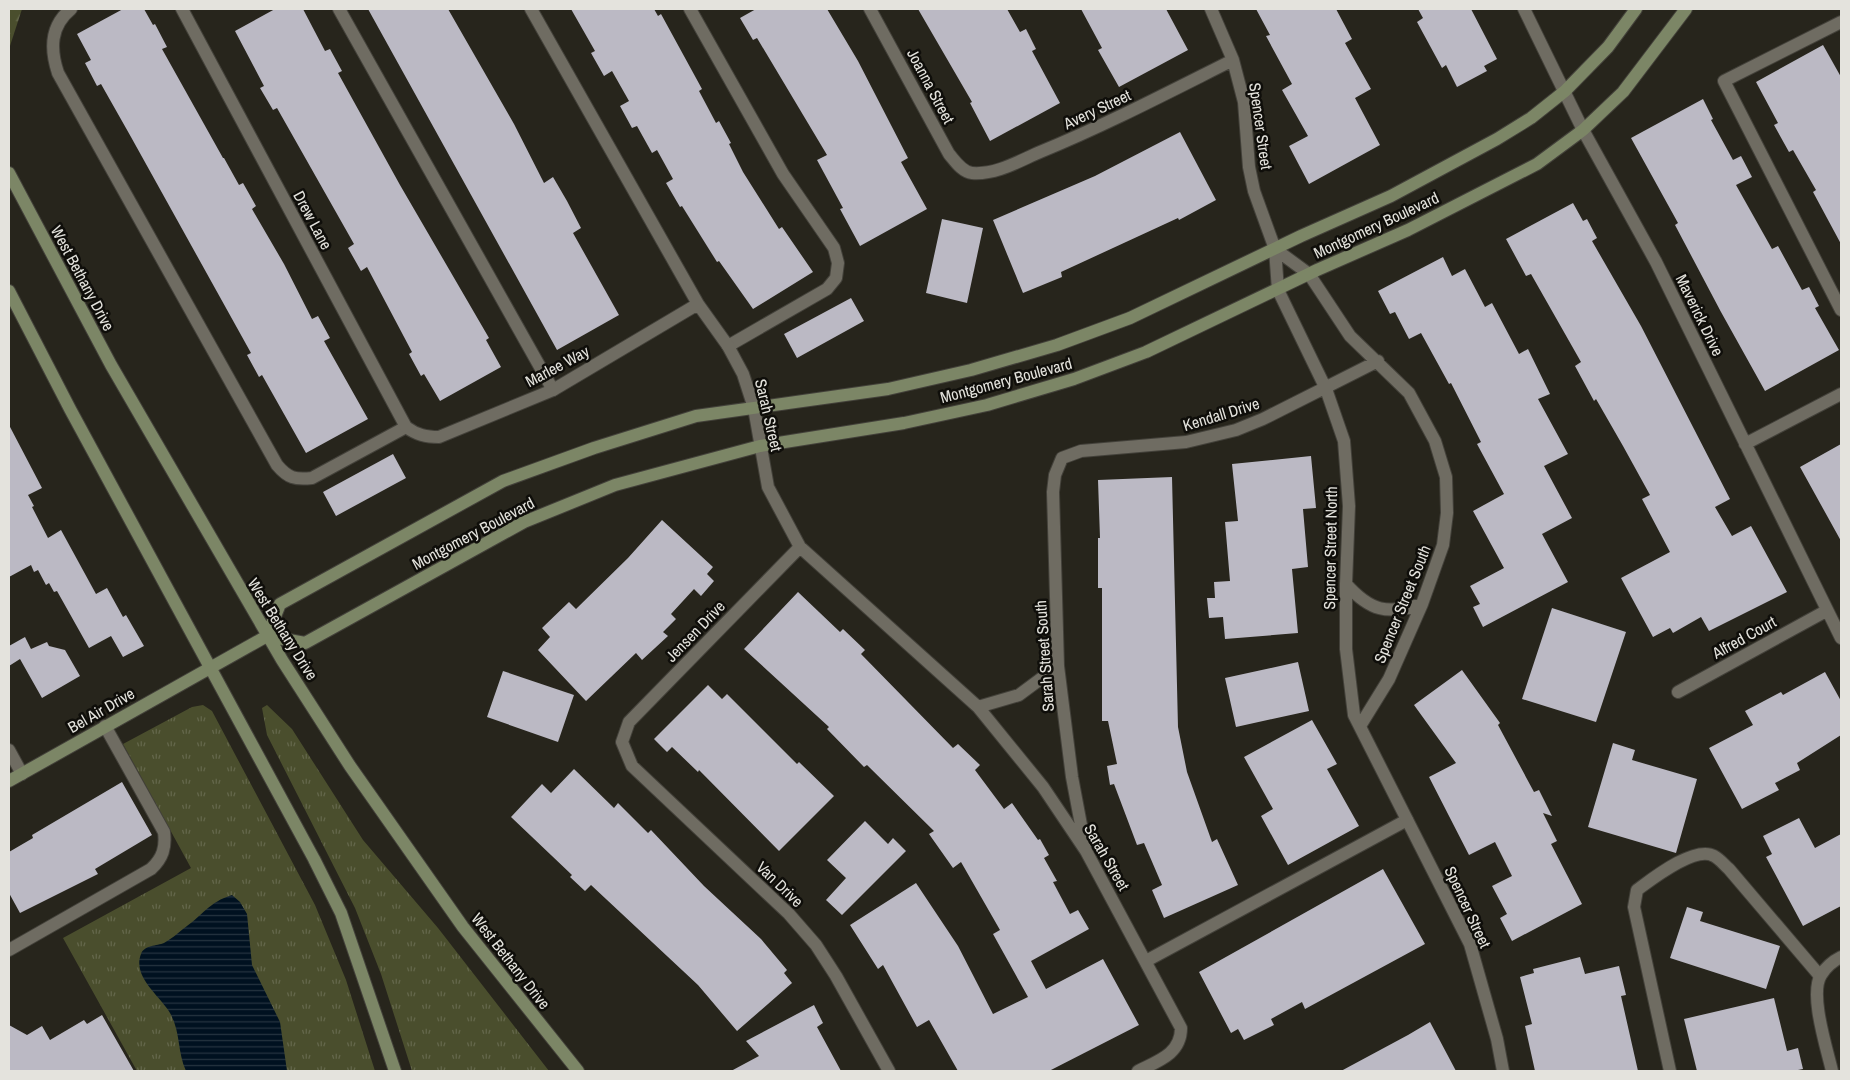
<svg xmlns="http://www.w3.org/2000/svg" width="1850" height="1080" font-family="'Archivo Narrow',sans-serif">
<style>
.grass{fill:url(#grass-tufts)}
.forest{fill:url(#forest-firs)}
.water{fill:url(#water-rules)}
.building{fill:#bbb9c4}
.lines{fill:none;stroke-linecap:round;stroke-linejoin:round}
.lane-casing{stroke:#43413a;stroke-width:14}
.street-casing{stroke:#43413a;stroke-width:14}
.secondary-casing{stroke:#43413a;stroke-width:14}
.lane{stroke:#6f6c62;stroke-width:12}
.street{stroke:#6f6c62;stroke-width:12}
.secondary{stroke:#7c8666;stroke-width:12}
.labels{text-anchor:middle;stroke-width:5;stroke-linejoin:round;paint-order:stroke}
.street-label{font-size:16px;fill:#e4e3dd;stroke:#0f0e0a}
</style>
<defs>
<pattern id="grass-tufts" width="24" height="20" patternUnits="userSpaceOnUse" patternTransform="scale(1.25)"><rect width="24" height="20" fill="#4a4e2d"/><path d="M3 7l-1-3M5 7V3M7 7l1-3M15 17l-1-3M17 17v-4M19 17l1-3" fill="none" stroke="#64674b"/></pattern>
<pattern id="forest-firs" width="22" height="20" patternUnits="userSpaceOnUse" patternTransform="scale(1.25)"><rect width="22" height="20" fill="#4a4e2d"/><path d="M5 1l3.5 6h-7zM16 11l3.5 6h-7z" fill="#64674b"/></pattern>
<pattern id="water-rules" width="6" height="5" patternUnits="userSpaceOnUse" patternTransform="scale(1.25)"><rect width="6" height="5" fill="#001120"/><path d="M0 2.5h6" fill="none" stroke="#253440"/></pattern>
</defs>
<rect width="100%" height="100%" fill="#27251c"/>
<path class="grass" d="M 203,705 L 212,711 L 315,905 L 346,980 L 375,1071 L 137,1071 L 63,938 L 191,868 L 123,744 L 192,707 Z
M 267,705 L 292,729 L 363,840 L 438,928 L 549,1071 L 412,1071 L 381,974 L 355,908 L 267,735 L 262,708 Z"/>
<path class="forest" d="M 9,9 L 22,9 L 9,49 Z"/>
<path class="water" d="M 232,895 L 240,902 L 247,914 L 252,965 L 280,1022 L 287,1071 L 186,1071 C 177,1051 181,1033 170,1013 C 160,996 132,977 141,954 C 144,945 157,946 164,943 C 171,939 177,934 183,929 C 202,916 209,902 232,895 Z"/>
<path class="building" d="M 123,9 L 144,9 L 153,25 L 155,24 L 167,47 L 162,49 L 223,158 L 224,158 L 239,185 L 243,183 L 256,206 L 252,209 L 284,264 L 312,319 L 318,316 L 330,338 L 324,341 L 368,419 L 306,453 L 262,375 L 259,377 L 247,355 L 251,353 L 131,137 L 101,84 L 97,86 L 85,63 L 91,60 L 77,34 Z
M 275,9 L 303,9 L 325,51 L 330,49 L 342,71 L 338,73 L 400,185 L 489,338 L 486,340 L 501,367 L 440,401 L 424,374 L 421,376 L 409,354 L 412,352 L 367,267 L 361,271 L 348,248 L 354,244 L 277,108 L 273,110 L 260,88 L 264,86 L 235,31 Z
M 368,9 L 448,9 L 514,124 L 544,183 L 553,177 L 567,201 L 581,228 L 573,233 L 619,315 L 557,350 Z
M 571,9 L 654,9 L 658,16 L 661,14 L 702,89 L 699,91 L 716,123 L 719,121 L 731,143 L 729,144 L 743,172 L 779,229 L 782,227 L 813,272 L 753,309 L 719,261 L 717,262 L 682,206 L 680,207 L 666,183 L 673,179 L 657,150 L 652,153 L 637,126 L 632,128 L 620,106 L 629,101 L 612,71 L 604,76 L 591,53 L 595,51 Z
M 756,9 L 827,9 L 858,61 L 908,158 L 901,162 L 927,209 L 860,246 L 840,209 L 843,208 L 817,160 L 827,155 L 757,38 L 753,40 L 740,18 Z
M 918,9 L 1007,9 L 1020,32 L 1026,29 L 1036,49 L 1032,51 L 1060,103 L 990,141 L 970,103 L 972,102 Z
M 1081,9 L 1166,9 L 1188,50 L 1119,87 L 1098,50 L 1102,48 Z
M 1256,9 L 1336,9 L 1352,39 L 1345,43 L 1371,89 L 1355,98 L 1380,145 L 1309,184 L 1289,146 L 1308,136 L 1282,90 L 1292,84 L 1266,36 L 1270,35 Z
M 1418,9 L 1471,9 L 1497,59 L 1484,66 L 1487,71 L 1457,87 L 1446,65 L 1442,68 L 1417,22 L 1423,18 Z
M 1823,45 L 1841,77 L 1841,244 L 1813,192 L 1816,190 L 1793,150 L 1789,152 L 1774,125 L 1778,123 L 1756,82 Z
M 1703,99 L 1713,119 L 1711,120 L 1733,160 L 1741,156 L 1752,177 L 1736,185 L 1772,249 L 1778,246 L 1802,290 L 1809,287 L 1819,306 L 1815,308 L 1839,350 L 1765,391 L 1721,312 L 1675,225 L 1678,223 L 1631,138 Z
M 1180,132 L 1216,200 L 1179,220 L 1178,218 L 1061,272 L 1062,277 L 1023,293 L 993,220 L 1095,176 Z
M 1573,203 L 1583,221 L 1587,219 L 1597,238 L 1592,241 L 1641,326 L 1730,499 L 1715,507 L 1732,536 L 1751,526 L 1787,592 L 1709,631 L 1701,617 L 1673,633 L 1670,628 L 1653,637 L 1621,578 L 1670,552 L 1642,499 L 1650,495 L 1623,446 L 1596,399 L 1594,401 L 1575,366 L 1581,362 L 1531,274 L 1526,276 L 1506,239 Z
M 942,219 L 983,228 L 967,303 L 926,293 Z
M 1443,257 L 1452,276 L 1465,269 L 1485,307 L 1492,303 L 1519,354 L 1528,349 L 1550,394 L 1538,399 L 1568,454 L 1544,466 L 1572,518 L 1542,534 L 1568,582 L 1483,627 L 1473,607 L 1480,604 L 1470,586 L 1504,568 L 1473,511 L 1504,494 L 1477,444 L 1481,442 L 1451,383 L 1449,384 L 1421,333 L 1409,339 L 1395,312 L 1390,314 L 1378,291 Z
M 851,298 L 864,321 L 797,358 L 784,334 Z
M 9,425 L 42,488 L 28,495 L 34,506 L 32,507 L 48,538 L 61,530 L 96,594 L 107,588 L 123,617 L 126,615 L 144,646 L 123,657 L 111,636 L 89,648 L 57,591 L 54,592 L 49,583 L 46,585 L 38,570 L 34,572 L 31,565 L 9,577 Z
M 1841,444 L 1841,541 L 1800,467 Z
M 393,454 L 406,478 L 336,516 L 323,492 Z
M 1311,456 L 1316,508 L 1303,509 L 1308,567 L 1292,569 L 1298,633 L 1225,639 L 1223,617 L 1209,618 L 1207,598 L 1215,598 L 1214,582 L 1230,581 L 1225,522 L 1238,521 L 1232,464 Z
M 1172,477 L 1178,727 L 1187,772 L 1212,842 L 1217,839 L 1238,885 L 1164,918 L 1152,890 L 1162,885 L 1144,843 L 1137,845 L 1114,784 L 1110,785 L 1107,766 L 1117,764 L 1108,721 L 1102,721 L 1102,588 L 1098,588 L 1098,538 L 1100,538 L 1098,480 Z
M 662,520 L 713,567 L 707,574 L 714,581 L 701,596 L 694,589 L 671,614 L 676,619 L 663,632 L 668,636 L 642,660 L 636,653 L 586,701 L 538,650 L 550,637 L 542,628 L 569,602 L 576,609 L 628,558 Z
M 798,592 L 840,632 L 843,629 L 865,650 L 861,654 L 953,748 L 958,744 L 980,765 L 975,770 L 1004,809 L 1012,803 L 1038,840 L 1040,839 L 1049,855 L 1044,858 L 1057,881 L 1053,882 L 1070,914 L 1078,910 L 1089,929 L 1031,961 L 1046,989 L 1103,959 L 1139,1025 L 1049,1071 L 958,1071 L 929,1020 L 917,1027 L 883,965 L 878,969 L 850,925 L 916,883 L 958,946 L 993,1014 L 1028,997 L 993,934 L 1000,930 L 961,862 L 953,868 L 929,834 L 934,831 L 867,765 L 864,767 L 827,729 L 829,727 L 744,649 Z
M 1552,608 L 1626,632 L 1596,722 L 1522,699 Z
M 25,637 L 31,649 L 47,642 L 49,646 L 65,650 L 80,676 L 42,698 L 20,659 L 9,666 L 9,646 Z
M 1298,662 L 1309,711 L 1236,727 L 1225,678 Z
M 1462,670 L 1500,723 L 1498,725 L 1534,792 L 1539,790 L 1552,816 L 1543,813 L 1557,841 L 1551,844 L 1582,904 L 1512,941 L 1500,918 L 1507,914 L 1492,886 L 1512,876 L 1495,842 L 1469,855 L 1429,777 L 1456,763 L 1414,705 Z
M 503,671 L 574,695 L 558,742 L 487,717 Z
M 1825,672 L 1841,701 L 1841,735 L 1797,763 L 1800,770 L 1775,783 L 1779,790 L 1742,809 L 1709,748 L 1753,725 L 1745,711 L 1781,692 L 1783,695 Z
M 708,685 L 722,699 L 727,694 L 797,764 L 799,762 L 834,796 L 779,851 L 699,770 L 698,772 L 672,747 L 667,752 L 654,739 Z
M 1312,720 L 1337,764 L 1327,769 L 1359,826 L 1288,865 L 1261,816 L 1273,809 L 1244,757 Z
M 1613,743 L 1635,750 L 1632,760 L 1697,779 L 1676,853 L 1588,827 Z
M 574,769 L 614,808 L 618,803 L 648,833 L 651,830 L 704,886 L 761,939 L 787,970 L 784,973 L 792,983 L 737,1031 L 698,985 L 591,885 L 585,891 L 570,877 L 572,875 L 511,817 L 542,784 L 551,793 Z
M 122,782 L 152,835 L 95,869 L 98,874 L 20,913 L 9,893 L 9,852 L 33,838 L 32,835 Z
M 1799,818 L 1815,848 L 1841,834 L 1841,906 L 1803,926 L 1766,857 L 1772,854 L 1763,836 Z
M 865,821 L 888,844 L 893,838 L 906,851 L 842,915 L 826,900 L 846,878 L 827,860 Z
M 1383,869 L 1425,944 L 1305,1009 L 1302,1002 L 1271,1019 L 1274,1025 L 1244,1040 L 1238,1029 L 1231,1033 L 1199,972 Z
M 1687,907 L 1703,912 L 1700,921 L 1780,946 L 1766,989 L 1670,958 Z
M 1580,957 L 1585,974 L 1619,966 L 1626,995 L 1621,996 L 1638,1071 L 1535,1071 L 1525,1026 L 1532,1024 L 1520,977 L 1534,973 L 1533,969 Z
M 1774,998 L 1787,1051 L 1798,1048 L 1803,1069 L 1793,1071 L 1697,1071 L 1684,1019 Z
M 814,1005 L 823,1023 L 817,1027 L 841,1071 L 731,1071 L 759,1056 L 746,1041 Z
M 102,1015 L 134,1071 L 9,1071 L 9,1025 L 27,1035 L 42,1026 L 50,1040 L 84,1020 L 87,1024 Z
M 1430,1022 L 1456,1071 L 1341,1071 L 1408,1035 Z"/>
<g class="lines">
<defs>
<path id="lane" d="M 71,9 C 50,26 50,49 58,73 L 277,465 C 288,478 295,480 312,478 L 406,427
M 339,9 L 553,390
M 690,9 L 783,174 L 834,248 L 838,263 L 836,278 L 827,289 L 728,346
M 1841,22 L 1724,81 L 1841,310
M 9,950 L 151,869 C 163,858 166,847 164,832 L 105,726
M 1146,961 L 1407,820
M 1670,1071 L 1634,907 L 1637,890 C 1652,879 1695,845 1714,856 C 1720,859 1724,865 1729,869 L 1820,976"/>
<path id="street" d="M 182,9 L 406,427 C 417,435 426,437 439,437 L 553,390 L 698,304
M 531,9 L 698,304 L 728,346 L 743,374 L 754,408 L 768,487 L 800,547 L 978,707 L 1043,787 L 1086,851 L 1181,1028 C 1181,1054 1158,1061 1138,1071
M 870,9 L 949,154 C 955,161 962,172 972,173 C 996,175 1019,161 1040,152 C 1106,125 1169,92 1233,60
M 1211,9 L 1233,60 L 1244,102 L 1249,167 L 1254,191 L 1275,249 L 1278,290 L 1326,389 L 1344,441 L 1349,506 L 1346,584 L 1346,649 L 1354,715 L 1470,944 L 1497,1039 L 1503,1071
M 1524,9 L 1583,130 L 1656,262 L 1841,638
M 1275,249 L 1309,274 L 1350,336 L 1409,393 L 1435,441 L 1446,477 L 1447,513 L 1443,545 L 1422,604 L 1389,679 L 1360,726
M 1745,444 L 1841,394
M 800,547 L 629,722 L 622,742 L 632,766 L 789,914 L 816,945 L 836,976 L 889,1071
M 1346,584 C 1370,611 1387,615 1422,604
M 1678,692 L 1826,611
M 978,707 L 1019,695 L 1058,666
M 9,750 L 22,774
M 1085,846 L 1072,777 L 1058,666 L 1053,492 L 1055,475 L 1062,458 L 1081,451 L 1186,442 L 1236,430 L 1263,419 L 1378,361
M 1832,1071 C 1827,1049 1809,994 1821,975 C 1826,967 1833,961 1841,957"/>
<path id="secondary" d="M 9,173 L 111,365 L 282,660 L 350,766 L 463,927 L 578,1071
M 9,291 L 70,409 L 314,859 L 341,913 L 395,1071
M 267,636 L 280,604 L 503,481 L 594,448 L 696,416 L 888,389 L 971,370 L 1057,345 L 1130,318 L 1301,236 L 1391,196 L 1497,139 L 1531,118 L 1565,91 L 1608,47 L 1636,9
M 9,781 L 267,636 L 305,643 L 524,522 L 615,485 L 760,446 L 904,423 L 987,405 L 1074,379 L 1146,352 L 1317,270 L 1408,230 L 1537,164 L 1583,130 L 1623,92 L 1686,9"/>
</defs>
<use href="#lane" class="lane-casing"/>
<use href="#street" class="street-casing"/>
<use href="#secondary" class="secondary-casing"/>
<use href="#lane" class="lane"/>
<use href="#street" class="street"/>
<use href="#secondary" class="secondary"/>
</g>
<g class="labels">
<g class="street-label">
<text transform="translate(931 86) rotate(62)" y="6">Joanna Street</text>
<text transform="translate(1097 109) rotate(-25)" y="6">Avery Street</text>
<text transform="translate(1261 126) rotate(82)" y="6">Spencer Street</text>
<text transform="translate(313 220) rotate(62)" y="6">Drew Lane</text>
<text transform="translate(1376 225) rotate(-25)" y="6">Montgomery Boulevard</text>
<text transform="translate(83 278) rotate(62)" y="6">West Bethany Drive</text>
<text transform="translate(1700 315) rotate(64)" y="6">Maverick Drive</text>
<text transform="translate(557 366) rotate(-28)" y="6">Marlee Way</text>
<text transform="translate(1006 380) rotate(-15)" y="6">Montgomery Boulevard</text>
<text transform="translate(1221 414) rotate(-17)" y="6">Kendall Drive</text>
<text transform="translate(769 415) rotate(77)" y="6">Sarah Street</text>
<text transform="translate(473 533) rotate(-28)" y="6">Montgomery Boulevard</text>
<text transform="translate(1330 548) rotate(-89)" y="6">Spencer Street North</text>
<text transform="translate(1402 604) rotate(-68)" y="6">Spencer Street South</text>
<text transform="translate(283 629) rotate(58)" y="6">West Bethany Drive</text>
<text transform="translate(695 631) rotate(-46)" y="6">Jensen Drive</text>
<text transform="translate(1744 637) rotate(-29)" y="6">Alfred Court</text>
<text transform="translate(1044 656) rotate(-94)" y="6">Sarah Street South</text>
<text transform="translate(101 710) rotate(-30)" y="6">Bel Air Drive</text>
<text transform="translate(1107 857) rotate(60)" y="6">Sarah Street</text>
<text transform="translate(780 884) rotate(44)" y="6">Van Drive</text>
<text transform="translate(1468 907) rotate(65)" y="6">Spencer Street</text>
<text transform="translate(511 961) rotate(52)" y="6">West Bethany Drive</text>
</g>
</g>
<rect width="1850" height="1080" fill="none" stroke="#e4e3dd" stroke-width="20"/>
</svg>
